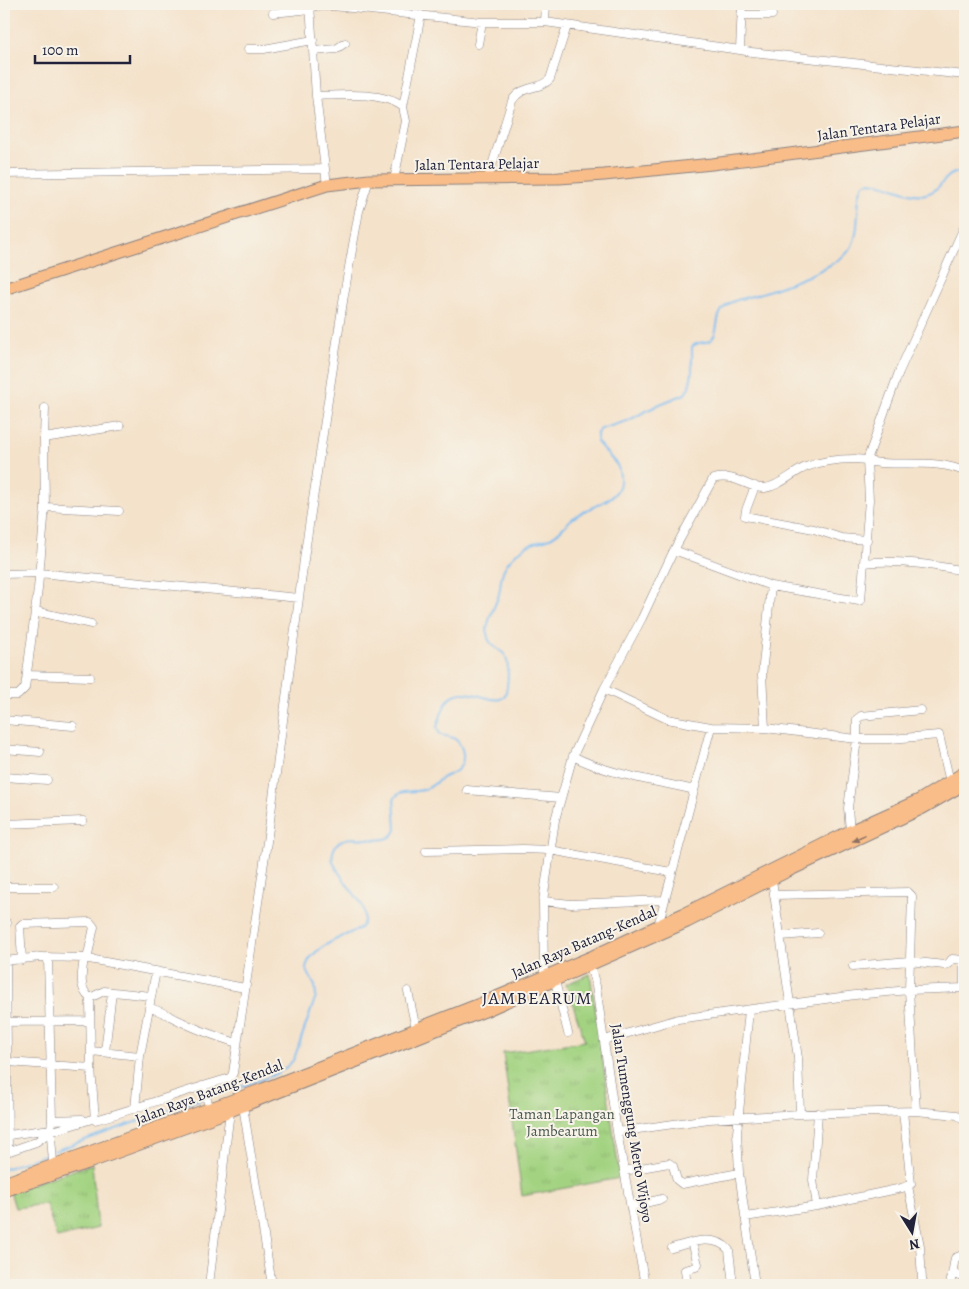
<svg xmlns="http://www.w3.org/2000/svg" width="969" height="1289" font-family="Alegreya,serif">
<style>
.park{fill:url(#park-tufts);stroke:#627a5e}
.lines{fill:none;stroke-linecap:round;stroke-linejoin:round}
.stream{stroke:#7dbdf2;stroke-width:2}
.minor-casing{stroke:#8b8282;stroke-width:9}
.highway-casing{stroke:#8b8282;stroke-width:13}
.minor{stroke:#fff;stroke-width:8}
.highway{stroke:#f8bd89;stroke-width:11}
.oneway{fill:#8d7062}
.labels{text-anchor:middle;stroke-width:4;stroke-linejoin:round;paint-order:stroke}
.street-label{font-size:15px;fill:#22223b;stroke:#f7f3e8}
.park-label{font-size:15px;fill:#495750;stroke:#f7f3e8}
.quarter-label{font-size:18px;letter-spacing:1px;fill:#22223b;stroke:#f7f3e8}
</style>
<defs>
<pattern id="park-tufts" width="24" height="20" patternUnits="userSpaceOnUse" patternTransform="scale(1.25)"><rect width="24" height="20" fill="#a3d381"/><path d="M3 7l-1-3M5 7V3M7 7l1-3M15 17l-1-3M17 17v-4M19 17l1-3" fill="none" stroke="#8cb570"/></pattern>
</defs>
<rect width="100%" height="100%" fill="#f7f3e8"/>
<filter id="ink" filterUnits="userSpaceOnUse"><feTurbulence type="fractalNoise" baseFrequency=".02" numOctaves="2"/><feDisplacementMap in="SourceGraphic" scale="10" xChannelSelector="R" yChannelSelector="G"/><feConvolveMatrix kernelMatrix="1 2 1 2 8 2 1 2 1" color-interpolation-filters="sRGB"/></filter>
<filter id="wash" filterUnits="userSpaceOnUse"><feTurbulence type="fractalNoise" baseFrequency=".0096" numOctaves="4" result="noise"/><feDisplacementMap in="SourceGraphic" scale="20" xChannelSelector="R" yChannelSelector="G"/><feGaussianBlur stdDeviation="1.12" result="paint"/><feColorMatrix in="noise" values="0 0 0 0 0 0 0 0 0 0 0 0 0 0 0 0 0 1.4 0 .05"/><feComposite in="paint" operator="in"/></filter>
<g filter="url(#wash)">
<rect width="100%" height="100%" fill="#f4e2ca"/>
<path class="park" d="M 590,974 L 620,1178 L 522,1196 L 503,1053 L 585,1041 L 566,984 Z
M 92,1164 L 98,1228 L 57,1238 L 46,1204 L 15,1208 L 10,1191 Z"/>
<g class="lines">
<path class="stream" d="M 207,1096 C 233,1087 279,1081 294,1059 L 316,996 L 315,986 L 306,969 C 307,952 334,940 348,934 C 351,932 356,931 359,929 C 367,923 365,910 361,903 C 352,891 341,878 334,864 C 332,860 332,854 334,849 C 343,828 372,845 388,838 C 392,837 394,834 396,830 L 394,799 C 402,787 414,794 426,789 C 432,786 437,782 442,778 C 447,775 452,774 456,771 C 467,763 464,746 455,739 C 451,736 445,736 440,735 L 437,727 C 440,718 443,706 449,699 C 465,681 497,710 505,695 C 508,688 510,659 504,654 C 498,648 491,647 488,638 C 484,624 495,608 499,594 C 501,586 500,577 504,569 C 508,561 515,554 522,549 C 531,542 540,542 550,538 C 561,533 566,522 576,516 C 597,502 631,500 617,465 L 597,442 L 597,433 L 601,429 L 627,421 L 660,404 L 685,394 L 689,387 L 692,373 L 692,347 C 698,340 706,345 712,339 C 721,329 712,314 730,303 C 739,298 750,297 759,294 C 785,285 825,272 846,254 C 865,237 852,194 865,183 C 880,178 907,198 926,194 C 944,190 943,170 965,172
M 54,1151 L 203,1098
M 4,1169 L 50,1153"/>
</g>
</g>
<g filter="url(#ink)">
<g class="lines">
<defs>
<path id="minor" d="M 310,4 L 316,96 L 327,185
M 742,4 L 740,50 L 752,52 L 965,75
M 310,6 L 333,6 L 482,22 L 545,22 L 740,50
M 273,13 L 311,9
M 741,15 L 772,15
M 545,22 L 546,4
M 478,44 L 482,22
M 248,49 L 264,49 L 313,40
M 314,51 L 336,49 L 345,43
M 316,96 C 341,95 383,91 403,107 L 406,121 L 394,180
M 403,107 L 421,15
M 4,174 L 324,169
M 488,178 L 512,101 C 522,84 539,91 550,79 L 567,26
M 44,438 L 45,408
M 755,486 L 746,510 L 745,516 L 814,529 L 841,538 L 867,540
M 45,507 L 119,511
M 674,550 L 771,586 L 859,601 L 861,600 L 869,500 L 867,460 L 899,372 L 965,225
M 864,563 C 897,559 933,565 965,571
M 4,574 L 39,573 L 299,598
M 35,611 L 91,624
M 27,675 L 90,677
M 604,689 L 667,719 L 711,727 L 765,728 L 857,739 L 890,739 L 939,735 L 950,782
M 4,695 L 18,695 L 25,688 L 38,589 L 45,507 L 44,438 L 120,426
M 4,720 L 73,726
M 765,728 L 762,675 L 771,586
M 4,749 L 40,752
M 573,756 C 606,774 657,781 694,790
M 4,777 L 47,780
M 467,790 L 561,798
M 4,824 L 83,821
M 850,831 L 848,808 L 857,739 L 857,719 L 861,716 L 921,710
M 426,851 L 523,849 L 550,850 L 671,872
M 772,880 L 798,1058 L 800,1114
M 4,887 L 54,887
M 774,895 L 908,892 L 912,896 L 909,990 L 916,1111
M 543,901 L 571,904 L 664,900
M 4,923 L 7,923
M 658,926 L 711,727
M 781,936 L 818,933
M 48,957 L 52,1120 C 49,1135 53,1150 53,1166
M 84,958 C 82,973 78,988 90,998 L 90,1003
M 22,960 L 20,926 L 22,924 L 90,922 L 94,927 L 87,959
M 964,960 L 964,988
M 4,961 L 40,957 L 84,958 L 245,988
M 6,961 L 8,1151
M 590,966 L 596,986 L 617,1132 L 645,1285
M 853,966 L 909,961 L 944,965 L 948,964 L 952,959 L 965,960
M 544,977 L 543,901 L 555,820 L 573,756 L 604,689 L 642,618 L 674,550 L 713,479 C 735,472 750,490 765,488 C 780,486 792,473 806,467 C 821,461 839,459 855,459 C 865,459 873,463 882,463 C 908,465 942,460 965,472
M 555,981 L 568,1033
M 408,991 L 416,1029
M 150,1008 C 162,1011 171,1017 182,1022 C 200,1031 218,1037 237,1043
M 749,1010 L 737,1133 L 739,1173 L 755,1285
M 4,1022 L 90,1021
M 604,1040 L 678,1019 L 855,995 L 909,990 L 965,988
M 91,1051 L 140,1056
M 105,1052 L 112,992
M 8,1062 L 91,1068
M 202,1086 L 210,1108
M 243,1106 L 272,1285
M 135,1109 L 140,1056 L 156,971
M 52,1120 L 82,1119
M 95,1120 L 91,1068 L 90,998 L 104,991 L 151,996
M 617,1132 L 709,1119 L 800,1114 L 916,1111 L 957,1115 L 965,1120
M 9,1135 L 50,1129
M 4,1153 L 36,1142 L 50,1132 L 92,1119 L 95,1120 C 140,1108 183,1091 227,1079 L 231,1077 L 233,1073 L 269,828 L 305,552 L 344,295 L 359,211 L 369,180
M 624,1171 L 669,1163 L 673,1166 L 677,1180 L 682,1184 L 739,1173
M 908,1186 L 920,1246 L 922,1280 L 924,1285
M 632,1206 L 662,1199
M 817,1206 L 902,1188 L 911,1184 L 903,1112
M 745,1217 L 817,1206 L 813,1180 L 818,1113
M 672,1248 C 689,1243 715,1233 729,1250 L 733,1285
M 952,1274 L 965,1277
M 209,1285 L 230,1111
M 687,1285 L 685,1270 L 696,1267 L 698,1264 L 692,1242
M 950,1285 L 955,1258 L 965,1254"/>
<path id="highway" d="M 4,289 L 327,185 L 369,180 L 559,178 L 604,175 L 712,164 L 965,131
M 4,1183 L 263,1089 L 482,1003 L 593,956 L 683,914 L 850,831 L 919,800 L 965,772
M 4,1191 L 91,1162 L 230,1111 L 485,1011 L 687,922 L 786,872 L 923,808 L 965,784"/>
</defs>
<use href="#minor" class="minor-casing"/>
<use href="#highway" class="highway-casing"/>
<use href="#minor" class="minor"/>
<use href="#highway" class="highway"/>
</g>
<defs><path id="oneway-solid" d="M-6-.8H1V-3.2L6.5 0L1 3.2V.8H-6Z" transform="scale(1.25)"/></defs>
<use class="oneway" href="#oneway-solid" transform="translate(859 838) rotate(155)"/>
</g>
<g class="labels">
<g class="street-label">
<text transform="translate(879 127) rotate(-8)" y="5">Jalan Tentara Pelajar</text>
<text transform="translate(477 164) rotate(-1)" y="5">Jalan Tentara Pelajar</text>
<text transform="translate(584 942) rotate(-24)" y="5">Jalan Raya Batang-Kendal</text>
<text transform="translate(209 1092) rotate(-21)" y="5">Jalan Raya Batang-Kendal</text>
<text transform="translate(632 1123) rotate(81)" y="5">Jalan Tumenggung Merto Wijoyo</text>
</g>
<g class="park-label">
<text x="562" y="1119">Taman Lapangan<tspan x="562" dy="17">Jambearum</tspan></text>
</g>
<g class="quarter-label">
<text x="537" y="1004">JAMBEARUM</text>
</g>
</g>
<rect width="969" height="1289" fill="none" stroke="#f7f3e8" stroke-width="20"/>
<g transform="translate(912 1232) rotate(169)" stroke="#f7f3e8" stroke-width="4" paint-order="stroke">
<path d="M0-4L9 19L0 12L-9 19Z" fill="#22223b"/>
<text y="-8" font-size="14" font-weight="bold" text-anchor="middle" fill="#22223b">N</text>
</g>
<path d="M35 55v8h95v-8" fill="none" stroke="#22223b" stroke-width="2.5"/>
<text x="42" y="55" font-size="15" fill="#22223b" stroke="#f7f3e8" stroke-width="4" paint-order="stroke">100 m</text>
</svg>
